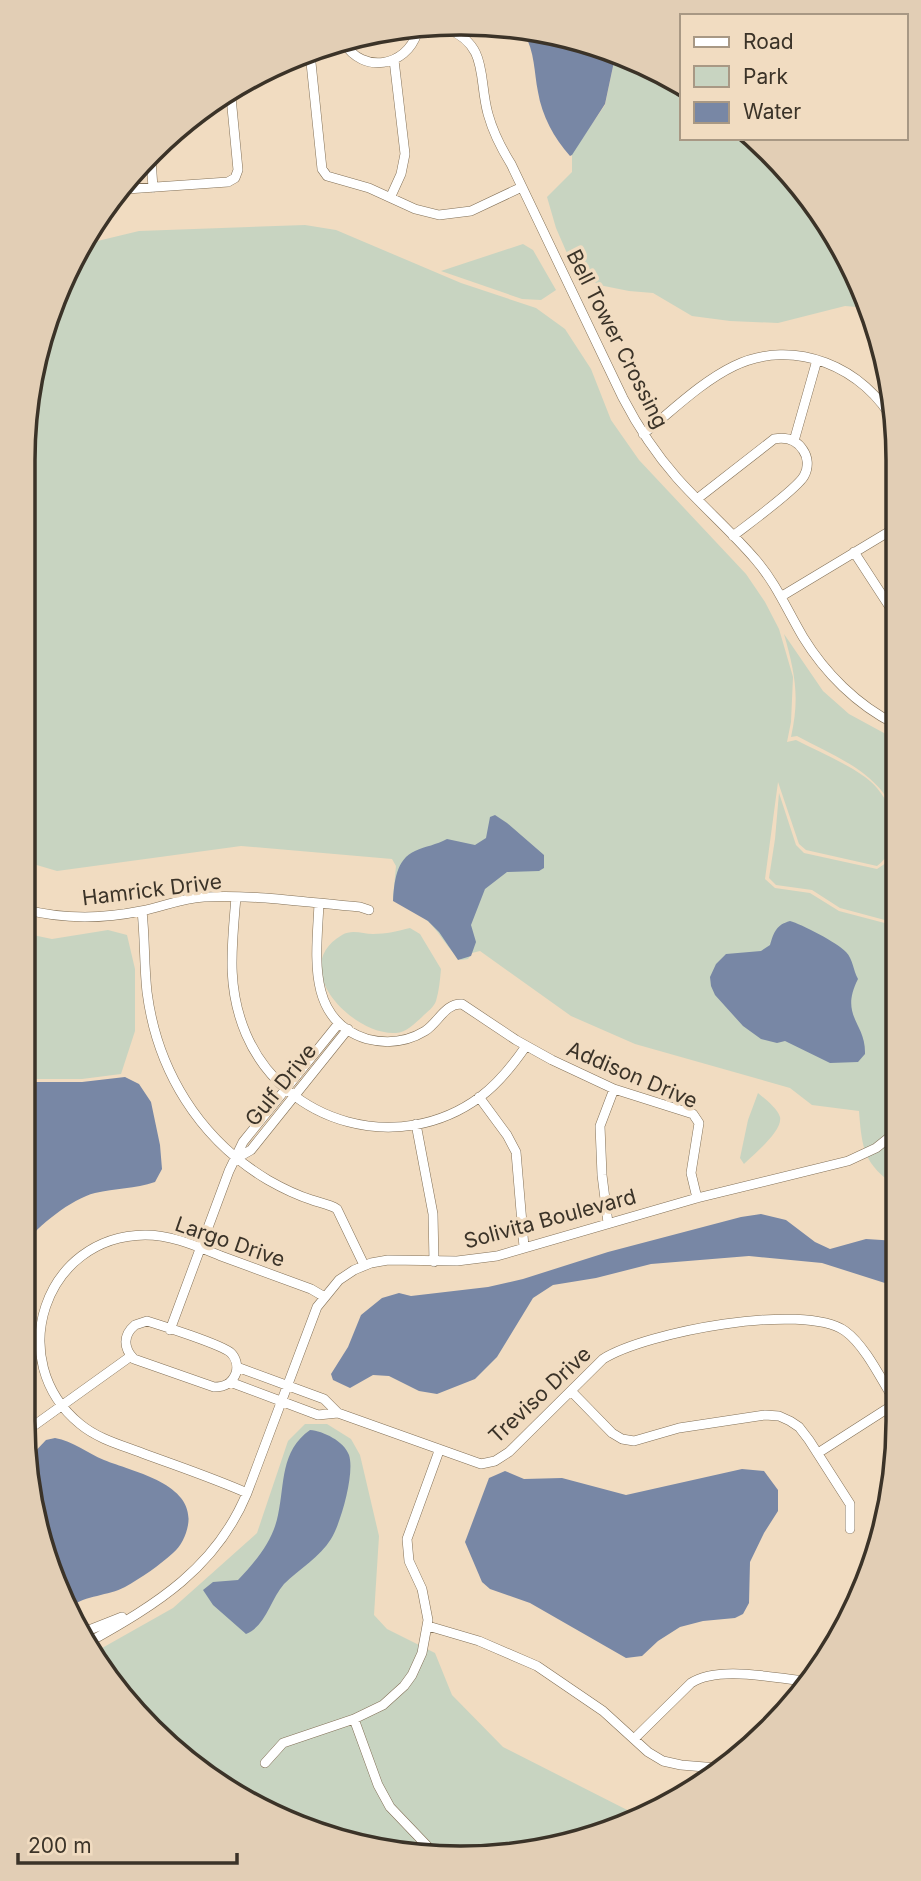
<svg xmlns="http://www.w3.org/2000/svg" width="921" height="1881" font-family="Inter,sans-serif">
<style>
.green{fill:#c8d4c1}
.water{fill:#7887a5}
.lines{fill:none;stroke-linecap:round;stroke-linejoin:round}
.street-casing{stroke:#827057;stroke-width:10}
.street{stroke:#fff;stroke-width:9}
.labels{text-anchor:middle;stroke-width:7;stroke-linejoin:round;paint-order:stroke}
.street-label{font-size:21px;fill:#3b3328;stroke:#f1dcc1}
.rim{fill:none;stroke:#3b3328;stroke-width:3.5}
</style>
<rect width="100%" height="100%" fill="#f1dcc1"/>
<path class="green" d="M 615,57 L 654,68 L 681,86 L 681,138 L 755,138 L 824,217 L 869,308 L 845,306 L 778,323 L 730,321 L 692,316 L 653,293 L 629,291 L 599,285 L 573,267 L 556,228 L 547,197 L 572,172 L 572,153 L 605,105 Z
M 305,225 L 336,230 L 461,283 L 536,308 L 565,329 L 591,369 L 611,420 L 639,460 L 746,574 L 765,602 L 779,629 L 793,677 L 791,722 L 787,742 L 796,740 C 819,752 844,762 865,777 C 893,797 908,843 877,866 L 806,850 L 799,844 L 778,782 L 765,879 L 775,888 L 810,893 L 839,911 L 896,926 L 897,1187 C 864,1164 862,1150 859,1111 L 812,1105 L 790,1088 L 635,1044 L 571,1016 L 480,951 L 472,953 L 468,959 L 461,960 C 445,947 438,927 420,915 C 410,908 400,906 393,897 L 396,866 L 392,859 L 241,846 L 57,871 L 23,861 L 24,432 L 68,267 L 85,244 L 139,231 Z
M 523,244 L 533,250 L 556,290 L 541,300 L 522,299 L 441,271 Z
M 784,634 L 823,691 L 849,714 L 895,739 L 896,817 C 882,773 834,756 797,736 L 791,737 C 800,697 795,673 784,634 Z
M 779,793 L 796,845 L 804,853 L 877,869 L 889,861 L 896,846 L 896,923 L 840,908 L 812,890 L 776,885 L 769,878 L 775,839 Z
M 410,928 L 420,934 L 441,969 C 440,980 439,991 436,1001 C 434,1007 427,1012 422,1017 C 415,1023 406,1033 396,1033 C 354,1036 286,968 342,935 C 352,929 363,934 373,934 C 386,934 398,931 410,928 Z
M 108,930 L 127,935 L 135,969 L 135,1031 L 121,1074 L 82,1079 L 23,1079 L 23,933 L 52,939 Z
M 758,1093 C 765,1099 777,1108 780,1117 C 783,1131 754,1154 744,1164 L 740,1158 L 748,1120 Z
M 305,1424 L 327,1424 L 351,1439 L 360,1455 L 379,1536 L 374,1615 L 387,1629 L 435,1653 L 452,1695 L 503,1747 L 641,1817 L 517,1855 L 375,1850 L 241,1799 L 113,1687 L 95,1652 L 173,1608 L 257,1533 L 288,1441 Z"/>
<path class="water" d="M 524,33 L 615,57 L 605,104 L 572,155 L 570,156 C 554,138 542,116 538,92 C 534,72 535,52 524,33 Z
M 495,815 L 507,823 L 544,855 L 544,868 L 539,871 L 507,872 L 485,889 L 471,925 L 476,942 L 471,956 L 458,960 L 439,932 L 428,921 L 393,901 C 394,883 396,859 415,851 C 426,846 436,845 447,839 L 475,845 L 486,838 L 490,817 Z
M 790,921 C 801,924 838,943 846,952 C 853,959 853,970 858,979 C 839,1017 866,1022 865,1054 L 858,1062 L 830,1063 L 785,1041 L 777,1043 L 761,1039 L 743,1026 L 715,995 L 711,986 L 710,977 L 716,964 L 726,954 L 761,951 L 770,945 C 774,932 776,925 790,921 Z
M 125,1077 L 139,1084 L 151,1102 L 160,1145 L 162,1169 L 155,1182 C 135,1189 115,1188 95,1193 C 71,1199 38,1226 23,1245 L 23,1082 L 82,1082 Z
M 761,1214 L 786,1220 L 815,1242 L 830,1249 L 866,1239 L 897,1241 L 897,1290 L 888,1284 L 822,1263 L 749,1256 L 651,1264 L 596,1278 L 553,1285 L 533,1298 L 497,1357 L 475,1379 L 437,1394 L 419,1391 L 389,1376 L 373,1375 L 350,1388 L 333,1380 L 331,1374 L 348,1347 L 361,1315 L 382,1298 L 399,1293 L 411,1296 L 488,1287 L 523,1279 L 608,1252 L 741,1217 Z
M 310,1430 C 323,1431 344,1441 349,1455 C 355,1473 341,1523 331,1539 C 320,1557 299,1569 284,1584 C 270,1600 266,1626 246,1634 L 213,1605 L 203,1590 L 213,1582 L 238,1580 C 256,1561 273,1541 278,1515 C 285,1484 280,1451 310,1430 Z
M 55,1438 C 73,1441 87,1453 104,1460 C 134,1472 195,1484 188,1525 C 186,1536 181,1546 173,1553 C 160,1565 141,1578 125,1587 C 108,1596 86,1595 70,1607 L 47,1563 L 50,1538 L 48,1522 L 44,1503 L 33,1485 L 29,1458 L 46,1440 Z
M 742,1469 L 764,1471 L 778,1490 L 778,1511 L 764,1533 L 750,1562 L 749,1603 L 743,1614 L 735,1618 L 703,1621 L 680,1627 L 658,1641 L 642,1656 L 626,1658 L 530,1603 L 490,1589 L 482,1582 L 465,1542 L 489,1478 L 505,1471 L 524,1479 L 562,1478 L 626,1495 Z"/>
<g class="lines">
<defs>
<path id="street" d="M 448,29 C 489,46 478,78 488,114 C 493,132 501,148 511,164 L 623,398 C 638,427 656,454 677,478 C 702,506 731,531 755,559 C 776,583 787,610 803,637 C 825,673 857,705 895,724
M 344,43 C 363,74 406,67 417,33
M 310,53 L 322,169 L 327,176 L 369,188 L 415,209 L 439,215 L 471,211 L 522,187
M 306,54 L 334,44
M 151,159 L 153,188
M 127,189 L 228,182 L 235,178 L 238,170 L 231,97
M 391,196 L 401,174 L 405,154 L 394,60
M 643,434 C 672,411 701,382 734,366 C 794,337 865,367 895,424
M 794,441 L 817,360
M 697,499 L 774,439 C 785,437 796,439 803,450 C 808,457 809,467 804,476 C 797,489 747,525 733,536
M 854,552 L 895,615
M 782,596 L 895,528
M 236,897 C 232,946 226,987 246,1034 C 285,1125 400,1156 480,1097 C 499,1083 513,1065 526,1046
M 319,903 C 317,953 305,1020 367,1039 C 387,1044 407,1042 425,1031 C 438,1023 445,1003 462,1004 L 516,1040 L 552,1060 L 614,1089 L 693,1114 L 699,1123 L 691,1173 L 697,1198
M 23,909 C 61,919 102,919 141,911 C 162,907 182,898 204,897 C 253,894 311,903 360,907 L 369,910
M 142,911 C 145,938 144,965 147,992 C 157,1070 199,1139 268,1180 C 282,1188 296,1195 312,1200 C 320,1203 329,1204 337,1209 L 364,1265
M 479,1097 L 507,1135 L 516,1152 L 524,1247
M 416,1124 L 433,1214 L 434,1262
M 237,1158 L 251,1150 L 348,1029
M 608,1223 L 602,1175 L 600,1126 L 614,1089
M 147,1321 C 160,1325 223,1345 231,1353 C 236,1358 238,1366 236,1373 C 232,1384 224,1387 214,1387 L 134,1359 C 123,1348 123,1335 135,1325 Z
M 170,1330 L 229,1171 L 243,1142 L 339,1023
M 237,1367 L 324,1399 L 338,1413
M 230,1382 L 318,1415 L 338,1413 L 481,1464 L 495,1461 L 509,1452 L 603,1359 C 646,1332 803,1302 845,1331 C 866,1346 883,1383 897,1405
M 571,1391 L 612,1433 L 622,1439 L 634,1441 L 679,1428 L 765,1415 L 779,1416 L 790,1421 L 799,1427 L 809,1440 L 850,1504 L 850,1529
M 25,1432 L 131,1356
M 818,1453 L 896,1403
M 247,1493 C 213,1478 177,1466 142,1453 C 121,1445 98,1439 80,1424 C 3,1361 44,1236 145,1235 C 172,1235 196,1246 221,1256 C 251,1267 281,1278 311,1289 L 323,1296
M 428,1626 L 479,1641 L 537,1666 L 603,1711 L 648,1752 L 663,1761 L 681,1765 L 717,1768
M 84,1632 L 122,1617
M 89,1642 C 157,1604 216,1568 247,1493 L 317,1307 L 339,1280 L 354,1270 L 371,1263 L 388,1260 L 457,1261 L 497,1256 L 697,1198 L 848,1161 L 876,1148 L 896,1132
M 354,1719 L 378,1785 L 390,1807 L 433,1852
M 634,1739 L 691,1683 C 718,1665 773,1678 805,1681
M 265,1763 L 283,1743 L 354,1719 L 383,1705 L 404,1686 L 412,1675 L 422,1653 L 428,1620 L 422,1589 L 409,1561 L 407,1539 L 439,1451"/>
</defs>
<use href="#street" class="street-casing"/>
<use href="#street" class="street"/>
</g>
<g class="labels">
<g class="street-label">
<text transform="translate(617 339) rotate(63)" y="7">Bell Tower Crossing</text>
<text transform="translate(152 890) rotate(-7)" y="7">Hamrick Drive</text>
<text transform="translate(632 1075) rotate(23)" y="7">Addison Drive</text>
<text transform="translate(281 1085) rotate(-51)" y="7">Gulf Drive</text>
<text transform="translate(550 1219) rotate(-15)" y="7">Solivita Boulevard</text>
<text transform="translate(230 1242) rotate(19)" y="7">Largo Drive</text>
<text transform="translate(540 1395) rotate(-43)" y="7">Treviso Drive</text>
</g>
</g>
<path d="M0 0H921V1881H0ZM460 35H461A425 425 0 0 1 886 460V1421A425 425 0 0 1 461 1846H460A425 425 0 0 1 35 1421V460A425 425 0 0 1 460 35Z" fill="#e2ceb5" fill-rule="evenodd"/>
<path class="rim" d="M460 35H461A425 425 0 0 1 886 460V1421A425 425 0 0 1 461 1846H460A425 425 0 0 1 35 1421V460A425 425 0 0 1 460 35Z"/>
<rect x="680" y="14" width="228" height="126" fill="#f1dcc1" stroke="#a89884" stroke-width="2"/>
<rect x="694" y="37" width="35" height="10" fill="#ffffff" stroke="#a89884" stroke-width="2"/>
<text x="743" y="49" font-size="21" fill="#3b3328">Road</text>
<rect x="694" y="66" width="35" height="21" fill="#c8d4c1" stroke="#a89884" stroke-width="2"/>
<text x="743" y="84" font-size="21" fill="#3b3328">Park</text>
<rect x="694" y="102" width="35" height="21" fill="#7887a5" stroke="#a89884" stroke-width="2"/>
<text x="743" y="119" font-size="21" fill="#3b3328">Water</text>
<path d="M18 1853v10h219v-10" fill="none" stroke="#3b3328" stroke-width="3.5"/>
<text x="28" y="1853" font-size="21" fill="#3b3328" stroke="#f1dcc1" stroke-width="5" paint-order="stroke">200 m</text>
</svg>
